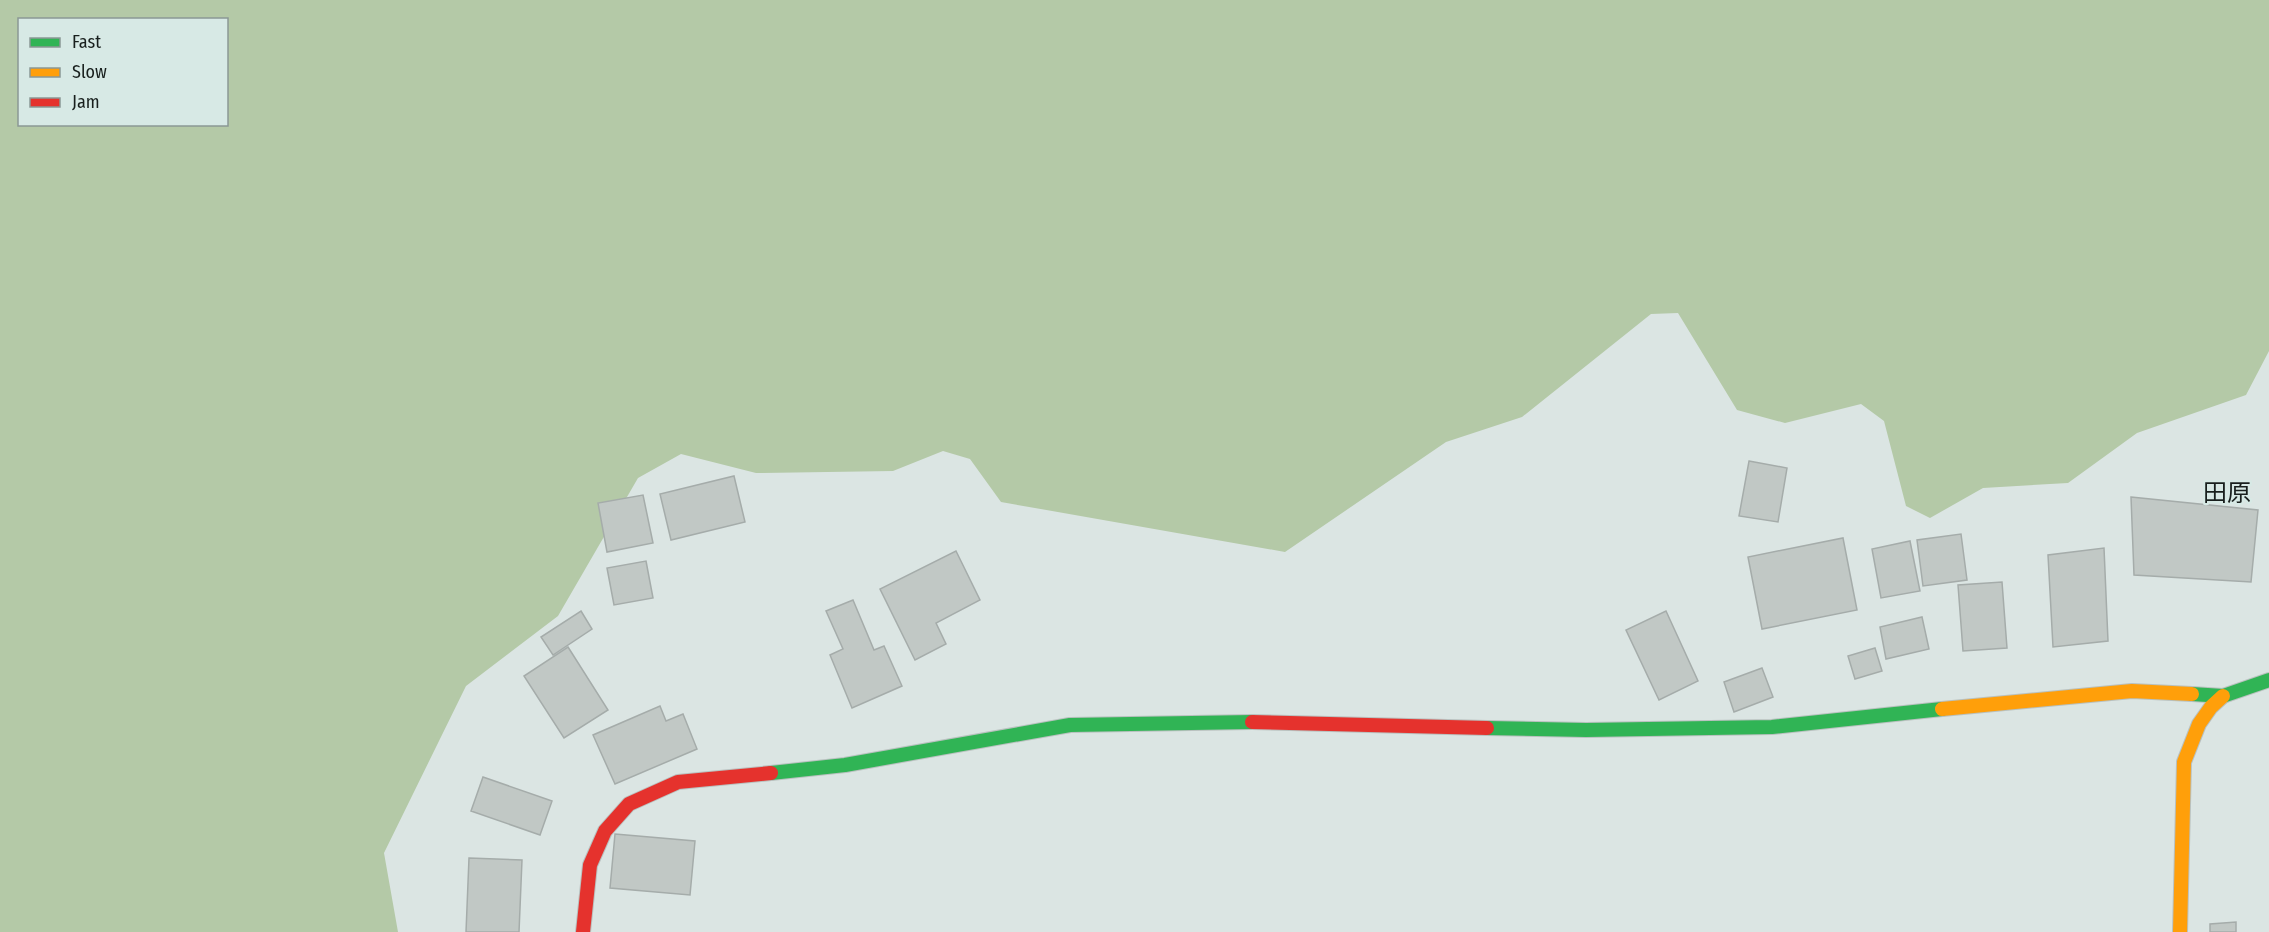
<svg xmlns="http://www.w3.org/2000/svg" width="2269" height="932" font-family="'Fira Sans Condensed','Noto Sans JP',sans-serif">
<style>
.forest{fill:#b4c9a7;fill-rule:evenodd}
.building{fill:#c1c8c5;stroke:#a5acaa;stroke-width:1.5}
.lines{fill:none;stroke-linecap:round;stroke-linejoin:round}
.fast-casing{stroke:#b9c1bf;stroke-width:16}
.slow-casing{stroke:#b9c1bf;stroke-width:16}
.jam-casing{stroke:#b9c1bf;stroke-width:16}
.fast{stroke:#30b455;stroke-width:14}
.slow{stroke:#ff9f0a;stroke-width:14}
.jam{stroke:#e5322d;stroke-width:14}
.labels{text-anchor:middle;stroke-width:4.5;stroke-linejoin:round;paint-order:stroke}
.quarter-label{font-size:24px;fill:#181f1d;stroke:#d7e9e5}
</style>
<rect width="100%" height="100%" fill="#dbe5e3"/>
<path class="forest" d="M 0,0 L 2269,0 L 2269,351 L 2246,395 L 2137,433 L 2068,483 L 1983,488 L 1930,518 L 1906,506 L 1884,421 L 1861,404 L 1785,423 L 1737,410 L 1678,313 L 1651,314 L 1522,417 L 1446,442 L 1285,552 L 1001,502 L 970,459 L 943,451 L 893,471 L 756,473 L 681,454 L 638,478 L 558,616 L 466,686 L 384,853 L 398,932 L 0,932 ZM 20,20 L 226,20 L 226,124 L 20,124 Z"/>
<path class="building" d="M 1749,461 L 1787,468 L 1778,522 L 1739,516 Z
M 734,476 L 745,522 L 671,540 L 660,494 Z
M 643,495 L 653,543 L 607,552 L 598,503 Z
M 2131,497 L 2258,510 L 2251,582 L 2134,575 Z
M 1961,534 L 1967,580 L 1923,586 L 1917,540 Z
M 1843,538 L 1857,610 L 1762,629 L 1748,557 Z
M 1910,541 L 1920,591 L 1881,598 L 1872,549 Z
M 2104,548 L 2108,641 L 2053,647 L 2048,555 Z
M 956,551 L 980,600 L 936,623 L 946,644 L 915,660 L 880,589 Z
M 646,561 L 653,598 L 614,605 L 607,568 Z
M 2002,582 L 2007,648 L 1963,651 L 1958,585 Z
M 853,600 L 874,650 L 884,646 L 902,686 L 852,708 L 830,655 L 843,649 L 826,611 Z
M 581,611 L 592,629 L 553,655 L 541,637 Z
M 1666,611 L 1698,681 L 1659,700 L 1626,630 Z
M 1922,617 L 1929,649 L 1886,659 L 1880,627 Z
M 568,647 L 608,710 L 564,738 L 524,676 Z
M 1875,648 L 1882,671 L 1855,679 L 1848,656 Z
M 1762,668 L 1773,697 L 1734,712 L 1724,682 Z
M 660,706 L 666,721 L 683,714 L 697,749 L 615,784 L 593,735 Z
M 483,777 L 552,801 L 540,835 L 471,811 Z
M 615,834 L 695,841 L 690,895 L 610,888 Z
M 469,858 L 522,860 L 519,932 L 466,932 Z
M 2236,922 L 2236,932 L 2210,932 L 2210,924 Z"/>
<g class="lines">
<defs>
<path id="fast" d="M 2192,694 L 2223,696 L 2269,680
M 1487,728 L 1586,730 L 1772,727 L 1942,709
M 771,773 L 845,765 L 1070,725 L 1252,722"/>
<path id="slow" d="M 1942,709 L 2132,691 L 2192,694
M 2180,932 L 2184,762 L 2199,724 L 2211,707 L 2223,696"/>
<path id="jam" d="M 1252,722 L 1487,728
M 583,932 L 590,865 L 605,831 L 629,804 L 678,782 L 771,773"/>
</defs>
<use href="#fast" class="fast-casing"/>
<use href="#slow" class="slow-casing"/>
<use href="#jam" class="jam-casing"/>
<use href="#fast" class="fast"/>
<use href="#slow" class="slow"/>
<use href="#jam" class="jam"/>
</g>
<g class="labels">
<g class="quarter-label">
<text x="2227" y="501">田原</text>
</g>
</g>
<rect x="18" y="18" width="210" height="108" fill="#d7e9e5" stroke="#8b9895" stroke-width="1.5"/>
<rect x="30" y="38" width="30" height="9" fill="#30b455" stroke="#8b9895" stroke-width="1.5"/>
<text x="72" y="48" font-size="18" fill="#181f1d">Fast</text>
<rect x="30" y="68" width="30" height="9" fill="#ff9f0a" stroke="#8b9895" stroke-width="1.5"/>
<text x="72" y="78" font-size="18" fill="#181f1d">Slow</text>
<rect x="30" y="98" width="30" height="9" fill="#e5322d" stroke="#8b9895" stroke-width="1.5"/>
<text x="72" y="108" font-size="18" fill="#181f1d">Jam</text>
</svg>
